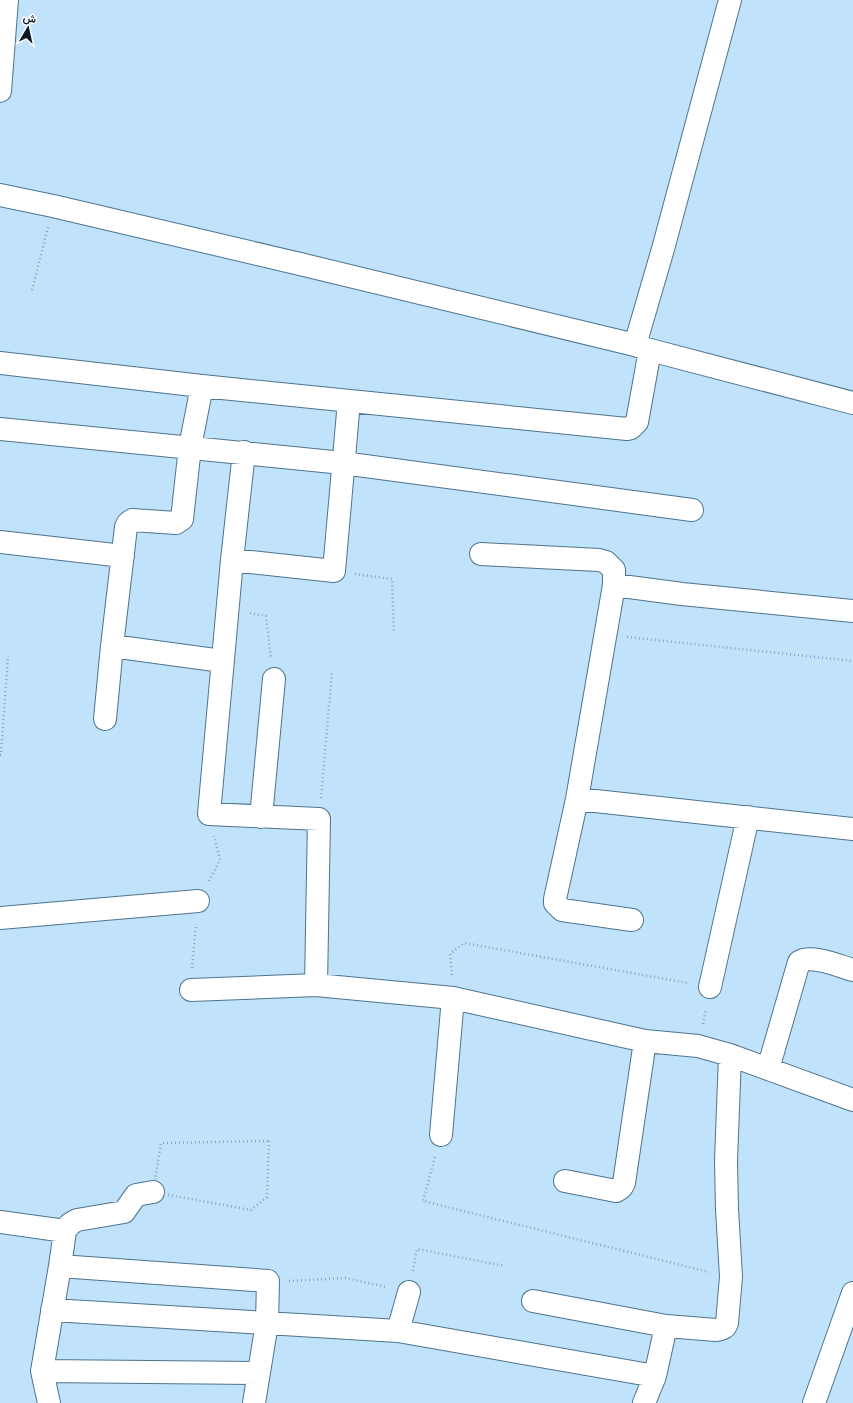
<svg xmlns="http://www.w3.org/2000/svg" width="853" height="1403" font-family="'Space Grotesk',Vazirmatn,sans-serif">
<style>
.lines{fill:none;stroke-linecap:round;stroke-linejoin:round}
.minor-casing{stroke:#4d748f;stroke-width:24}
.path{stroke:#88a4b9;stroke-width:2.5;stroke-dasharray:1 3;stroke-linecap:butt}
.minor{stroke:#fff;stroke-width:22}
</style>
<rect width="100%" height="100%" fill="#c0e2fb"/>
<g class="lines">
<defs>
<path id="minor" d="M 0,91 L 7,0
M 0,195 L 53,206 L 300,264 L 635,345 L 650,350 L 853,403
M 635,345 L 663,249 L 730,0
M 0,363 L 202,386 L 627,429 L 631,428 L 637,422 L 650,350
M 0,429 L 343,463 L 692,510
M 244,452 L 232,560 L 209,814 L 319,819 L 316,985
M 0,542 L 123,556
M 481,554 L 599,560 L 606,562 L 614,570 L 614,585 L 577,799 L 555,899 L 555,903 L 562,910 L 632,920
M 232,560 L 334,571 L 349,401
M 614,585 L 682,594 L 853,611
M 112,646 L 222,661
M 105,719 L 112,646 L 126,527 L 128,523 L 132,520 L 176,523 L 182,519 L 190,447 L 202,386
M 577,799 L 853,829
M 261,817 L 274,679
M 0,918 L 198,901
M 710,987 L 748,817
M 191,990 L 316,985 L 453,998 L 645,1041 L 698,1046 L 730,1055 L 853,1100
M 768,1069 L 799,962 C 812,954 839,966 853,970
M 441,1135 L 453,998
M 565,1181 L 616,1191 C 621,1189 622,1187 624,1183 L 645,1041
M 153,1192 L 136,1195 L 124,1212 L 77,1220 L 70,1224 L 65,1231 L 60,1266 L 42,1371 L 259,1373
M 0,1222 L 65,1231
M 60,1266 L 268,1281 L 267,1323 L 254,1403
M 533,1301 L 666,1326 L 716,1330 L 721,1329 L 725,1327 L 727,1323 L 731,1277 L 727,1209 L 726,1161 L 730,1055
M 52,1310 L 398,1331 L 655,1376
M 398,1331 L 409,1292
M 42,1371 L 49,1403
M 644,1403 L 655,1376 L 666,1326
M 814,1403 L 853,1293"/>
</defs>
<use href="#minor" class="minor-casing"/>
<path class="path" d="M 32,290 L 48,227
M 355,574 L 392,579 L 394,633
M 250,613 L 266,616 L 271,658
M 627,637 L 853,661
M 0,755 L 1,755 L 8,656
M 321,798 L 332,672
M 209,881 L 220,860 L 214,836
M 192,968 L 196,924
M 452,975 L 450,954 L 464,943 L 688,983
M 703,1024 L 706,1009
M 269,1141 L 267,1197 L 251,1210 L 153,1192 L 161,1143 Z
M 435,1157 L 423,1201 L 709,1272
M 413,1271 L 417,1249 L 505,1266
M 289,1281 L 345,1278 L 387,1287"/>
<use href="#minor" class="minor"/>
</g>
<g transform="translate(28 28) rotate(9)" stroke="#fefefe" stroke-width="3" paint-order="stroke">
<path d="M0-3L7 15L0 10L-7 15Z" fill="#0a1a25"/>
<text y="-6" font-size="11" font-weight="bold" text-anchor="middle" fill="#0a1a25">ش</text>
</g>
</svg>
